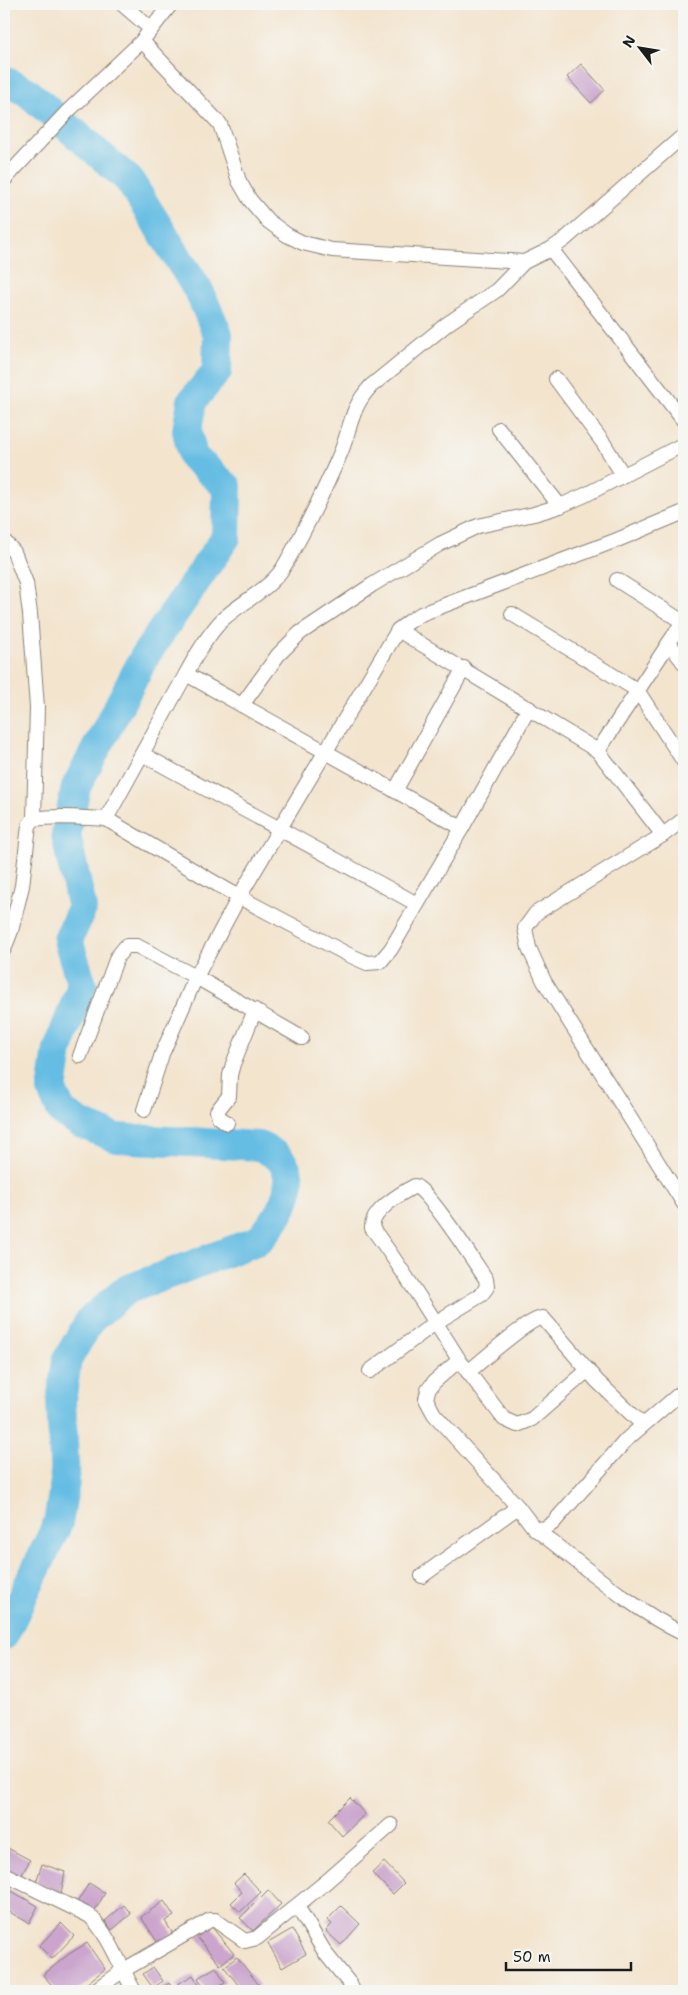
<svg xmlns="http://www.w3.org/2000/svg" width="688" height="1995" viewBox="0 0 688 1995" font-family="'Shantell Sans',sans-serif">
<rect width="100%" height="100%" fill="#f6f6f2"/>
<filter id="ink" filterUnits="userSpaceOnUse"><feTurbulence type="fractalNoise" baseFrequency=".02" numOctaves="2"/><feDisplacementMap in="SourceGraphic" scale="10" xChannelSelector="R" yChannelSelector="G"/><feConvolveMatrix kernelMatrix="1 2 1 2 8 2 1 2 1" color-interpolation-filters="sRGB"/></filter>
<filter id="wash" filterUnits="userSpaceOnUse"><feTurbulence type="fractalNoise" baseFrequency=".0096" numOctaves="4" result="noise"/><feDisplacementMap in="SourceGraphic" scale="20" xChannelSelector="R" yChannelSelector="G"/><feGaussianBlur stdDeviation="1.12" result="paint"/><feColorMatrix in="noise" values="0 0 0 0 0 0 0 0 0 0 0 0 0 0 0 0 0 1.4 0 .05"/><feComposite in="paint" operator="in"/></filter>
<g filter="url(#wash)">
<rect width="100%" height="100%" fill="#f3e4ce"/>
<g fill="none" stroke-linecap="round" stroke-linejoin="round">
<!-- river -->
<path stroke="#66bde3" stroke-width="30" d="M4 81 26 91 129 180 200 293 218 335 217 371 192 401 187 431 193 457 227 487 226 537 146 654 76 787 66 835 82 908 68 940 82 985 58 1049 52 1091 62 1112 82 1124 116 1138 259 1146C265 1149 274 1153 279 1158 303 1183 277 1220 259 1240L126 1290 90 1320 67 1360 61 1402 65 1481 58 1523 4 1635"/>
</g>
<g id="blocks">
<!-- building -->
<g fill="#cba5cd">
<polygon points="581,64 605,90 591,103 567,77"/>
<polygon points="350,1798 365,1814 342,1836 328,1820"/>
<polygon points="4,1846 30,1860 21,1876 4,1867"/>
<polygon points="384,1862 404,1883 393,1894 372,1873"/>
<polygon points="42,1864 65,1872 61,1894 36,1882"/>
<polygon points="244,1874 261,1892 240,1912 231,1903 242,1892 234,1883"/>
<polygon points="89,1883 105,1893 93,1914 76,1904"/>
<polygon points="6,1888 38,1906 29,1923 4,1909 4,1893"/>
<polygon points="268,1890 281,1904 253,1931 240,1918"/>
<polygon points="164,1901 174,1916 165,1921 173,1934 158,1943 141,1917"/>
<polygon points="124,1905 131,1914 112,1930 105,1921"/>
<polygon points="341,1906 360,1924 341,1945 326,1931 332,1924 327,1920"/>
<polygon points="61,1923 74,1936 52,1959 39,1946"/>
<polygon points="211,1926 234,1954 220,1965 197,1937"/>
<polygon points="292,1929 306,1954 282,1968 268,1943"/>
<polygon points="87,1943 105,1969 77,1991 57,1991 43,1975 69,1954"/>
<polygon points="237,1957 259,1985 252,1991 243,1991 224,1967"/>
<polygon points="153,1967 163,1981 153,1988 143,1974"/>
<polygon points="216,1967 225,1982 211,1991 207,1991 198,1978"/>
<polygon points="193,1975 203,1991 180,1991 176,1985"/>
<polygon points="169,1983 174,1991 157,1991"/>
</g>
</g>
</g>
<g filter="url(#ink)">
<use href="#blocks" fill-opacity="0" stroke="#888075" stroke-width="1"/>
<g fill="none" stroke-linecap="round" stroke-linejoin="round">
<!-- minor casing -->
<g stroke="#888075" stroke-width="16">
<g id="minor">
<polyline points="122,4 151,29"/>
<polyline points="142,41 220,124 239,181 250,200 268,221 287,235 303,243 332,250 524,262"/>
<polyline points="4,180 67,112 142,41 171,4"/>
<polyline points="551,249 684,421"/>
<polyline points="556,379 604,444 623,475"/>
<polyline points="499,429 560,506"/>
<polyline points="4,541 14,552 26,583 30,614 37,707 34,819"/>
<polyline points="617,580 683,622"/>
<polyline points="512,614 637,690 684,762"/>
<polyline points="398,630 410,621 421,614 617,540 684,512"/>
<polyline points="669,643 684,663"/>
<path d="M186 674C196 655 207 636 222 620 241 602 268 591 283 568 305 531 324 491 341 452 351 427 351 407 371 386L447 324 497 290 524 262 551 249 564 240 684 135"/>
<polyline points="242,705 278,655 300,633 372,585 440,544 478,526 534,514 560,506 585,495 684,444"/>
<polyline points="598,751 663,835"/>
<polyline points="142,754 417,904"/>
<polyline points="395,791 464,668"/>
<polyline points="106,819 186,674 462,828"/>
<polyline points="684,819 663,835 536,913 525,928 529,948 544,981 684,1204"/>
<path d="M4 949 11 931 22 886 29 825 34 819C58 815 82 818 106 819L239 897 347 954 367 963 380 962 391 949 462 828 529 708"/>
<polyline points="80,1056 113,968 117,957 126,946 137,946 196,977 239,897 398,630 598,751 684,620"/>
<polyline points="144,1110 162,1054 196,977 302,1038"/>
<polyline points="227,1123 219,1117 217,1111 229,1096 230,1075 233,1064 255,1010"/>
<polyline points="463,1365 504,1419 517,1425 532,1419 588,1370"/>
<path d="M370 1371 435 1323 481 1295 487 1287 486 1279C474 1262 430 1192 415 1186 401 1193 371 1211 372 1228 403 1269 430 1314 458 1358L457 1362 434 1382 428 1390 426 1399 434 1414 518 1507 534 1528 544 1529 553 1523 626 1440 684 1390"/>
<path d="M468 1372C481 1362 530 1317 543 1318L597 1381 643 1425"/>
<path d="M534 1528C580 1563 633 1610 684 1634"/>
<polyline points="422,1576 518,1507"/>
<path d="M4 1874 90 1916C110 1936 120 1966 134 1991"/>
<polyline points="297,1906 326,1954 350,1984 353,1991"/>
<polyline points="94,1991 122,1971 210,1920 215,1920 245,1941 257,1938 327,1881 391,1825"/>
</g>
</g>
<!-- minor -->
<use href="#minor" stroke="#fff" stroke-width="14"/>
</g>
</g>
<!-- margin -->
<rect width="688" height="1995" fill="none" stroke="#f6f6f2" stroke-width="20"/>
<!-- north arrow -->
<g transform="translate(640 48) rotate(301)" stroke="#f6f6f2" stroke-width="4" paint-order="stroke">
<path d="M0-4L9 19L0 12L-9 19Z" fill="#1c1c1c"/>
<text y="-8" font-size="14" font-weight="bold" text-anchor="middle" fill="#1c1c1c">N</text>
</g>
<!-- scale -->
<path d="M506 1962v8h125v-8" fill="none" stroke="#1c1c1c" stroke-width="2.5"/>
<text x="513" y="1962" font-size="15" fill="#1c1c1c" stroke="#f6f6f2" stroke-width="4" paint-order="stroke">50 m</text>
</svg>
